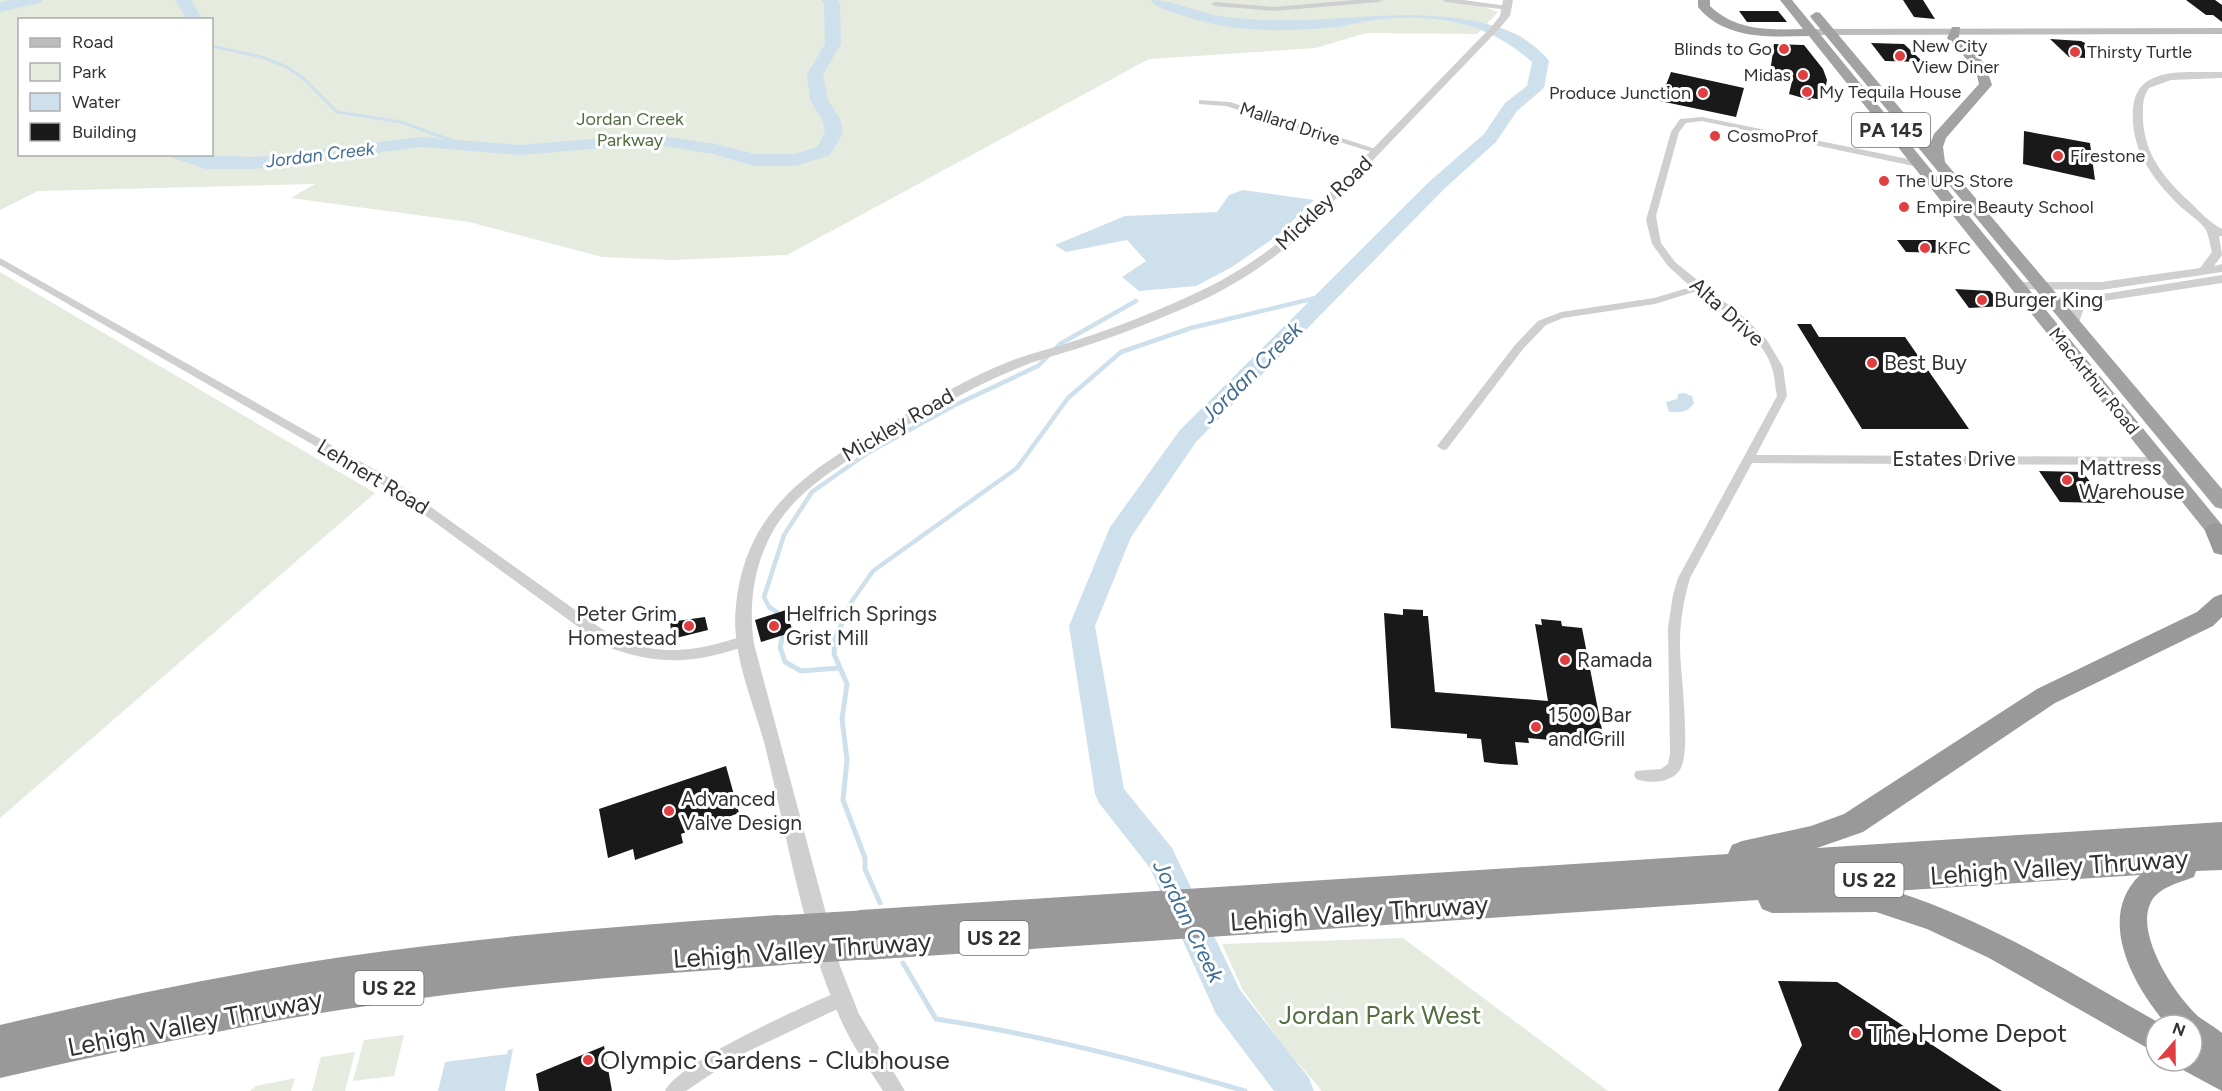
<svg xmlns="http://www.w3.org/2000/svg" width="2222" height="1091" viewBox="0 0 2222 1091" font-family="Figtree,sans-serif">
<rect width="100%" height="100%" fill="#fff"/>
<!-- green -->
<g fill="#e5ebdf" fill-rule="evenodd">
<path d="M0 0H1463L1486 4 1487 8 1498 12 1477 34 1366 33 1316 48 1149 59 787 255 673 260 602 257 469 222 291 198 315 184 38 191 0 210ZM20 20H212V154H20Z"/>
<polygon points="0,272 375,493 0,818"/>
<polygon points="1403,938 1608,1091 1322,1091 1285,1048 1243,990 1222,944"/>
<polygon points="404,1035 394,1076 353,1081 364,1040"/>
<polygon points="355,1052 345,1091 312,1091 321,1057"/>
<polygon points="295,1078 291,1091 250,1091 256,1086"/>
</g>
<!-- water -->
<g fill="#cfe0ed">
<polygon points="1243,190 1314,200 1278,235 1232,267 1196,286 1139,291 1122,277 1146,261 1127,240 1066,252 1055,245 1125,216 1217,212 1229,195"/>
<path d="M1684 393 1692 396 1694 403C1687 414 1678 412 1669 412L1666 402 1677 399 1678 394Z"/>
<polygon points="513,1049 505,1091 438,1091 445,1062 507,1054 508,1050"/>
</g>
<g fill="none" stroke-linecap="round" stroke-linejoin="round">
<!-- stream-far2 -->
<polyline stroke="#cfe0ed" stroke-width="3" points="212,46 262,57 287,67 304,79 337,112 401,122 462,144"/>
<!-- stream-far1 -->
<g stroke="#cfe0ed" stroke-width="4.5">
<polyline points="777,612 769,607 764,597 784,535 812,492 869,452 955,405 1038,366 1060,344 1136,301"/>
<polyline points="842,623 852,601 873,571 1017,468 1068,398 1121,352 1191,328 1328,295"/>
</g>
<!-- stream -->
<g stroke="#cfe0ed" stroke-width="5">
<polyline points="843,621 835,638 834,654 847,684 842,719 847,760 843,800 865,858 865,869 880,903"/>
<polyline points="783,636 780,647 785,662 801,671 839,668"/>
<path d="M903 963 936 1019C1041 1035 1143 1061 1245 1091"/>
</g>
<!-- river -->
<g fill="#cfe0ed" fill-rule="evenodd">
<polygon points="12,0 43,0 40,3 0,12 0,2"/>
<polygon points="175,0 191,0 203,20 187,20"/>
<polygon points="821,0 837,0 840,4 841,44 823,74 828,100 840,119 843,133 830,155 796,166 754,166 713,154 651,144 520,155 421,147 255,169 206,169 173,158 170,154 255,157 421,137 520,145 651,134 715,144 755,154 795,154 817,147 825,133 822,119 810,100 807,74 825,44 824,4"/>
<path d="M1150 0C1170 0 1184 7 1203 12 1224 18 1245 19 1267 20 1350 23 1441 0 1518 35 1529 42 1541 50 1549 61L1544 88 1517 111 1496 142 1444 189 1196 442 1131 537 1095 626 1124 789 1172 848 1240 990 1309 1078 1314 1091H1274L1216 1014 1150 868 1099 803 1095 794 1069 626 1110 527 1180 430 1430 181 1484 134 1505 103 1527 86 1532 62C1487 21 1433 13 1374 20 1362 21 1350 25 1338 27 1288 32 1235 33 1187 17 1176 13 1158 10 1150 0Z"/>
</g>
</g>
<!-- building -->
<g fill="#191919">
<polygon points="1903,0 1923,0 1935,19 1914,17"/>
<polygon points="2186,0 2215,0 2222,5 2222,22 2213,15 2206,15"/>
<polygon points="1739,11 1778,11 1787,22 1747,22"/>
<polygon points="2050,39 2081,41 2085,43 2085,58 2069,57"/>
<polygon points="1871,43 1904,44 1923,62 1885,61"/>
<polygon points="1774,44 1804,45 1823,69 1827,80 1823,100 1811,98 1810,100 1789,94 1793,77 1770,73"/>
<polygon points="1671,72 1744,88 1736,117 1660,101"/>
<polygon points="2024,131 2090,143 2095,180 2023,164"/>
<polygon points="1897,240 1942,240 1951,253 1906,252"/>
<polygon points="1955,289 1990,291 2003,306 1969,308"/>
<polygon points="1797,324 1811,324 1819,337 1905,337 1969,429 1862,429"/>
<polygon points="2039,471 2083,472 2105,503 2060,502"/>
<polygon points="1403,609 1423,610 1423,616 1428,616 1435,692 1548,701 1535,624 1542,625 1541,619 1561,621 1562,626 1582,628 1605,745 1528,738 1529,743 1515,742 1518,765 1500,764 1484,762 1481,739 1467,738 1467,734 1391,728 1384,613 1403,615"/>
<polygon points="786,610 793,632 761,642 755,620"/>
<polygon points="705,617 708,630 672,639 670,622"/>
<polygon points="726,766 739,813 681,834 683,843 635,860 633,849 608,858 599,809"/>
<polygon points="1778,981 1837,982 2002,1091 1778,1091 1802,1045"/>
<polygon points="604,1046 612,1091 539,1091 536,1074"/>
</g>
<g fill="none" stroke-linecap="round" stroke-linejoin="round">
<!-- minor -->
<g fill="#cfcfcf" fill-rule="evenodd">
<polygon points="1354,0 1383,0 1379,2 1274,11 1215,6 1211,4 1215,2 1274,7"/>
<polygon points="1442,0 1463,0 1508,6 1512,8 1508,10 1446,2"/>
<polygon points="1199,100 1230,102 1382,151 1375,153 1226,106 1199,104"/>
<path d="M1702 117 1918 161 1922 164 1918 167 1702 121 1686 123 1679 132 1656 216 1661 243 1675 262 1746 319 1767 340 1783 367 1787 396 1756 455 2159 457 2165 461 2159 465 1752 463 1690 578C1684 599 1680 620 1680 642 1679 667 1693 754 1679 771 1670 783 1649 784 1636 779L1634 775 1636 771 1661 769 1668 764 1670 753 1668 628 1673 595 1678 578 1777 396C1775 387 1775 377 1772 368 1763 336 1722 310 1697 291L1655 304 1563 318 1546 325 1523 349 1447 449 1443 450 1437 446 1515 345 1538 321 1561 312 1654 298 1691 287 1668 266 1652 244 1646 220 1671 132 1680 119Z"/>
<path d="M0 258 393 480 613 637C662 658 697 651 746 635L751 636 752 640 751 644C696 664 658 667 603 645L385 486 0 265Z"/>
<path d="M842 990 848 992 850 998 848 1004 738 1056 686 1091H665C677 1062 809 1004 842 990Z"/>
</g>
<!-- tertiary -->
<g fill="#cfcfcf" fill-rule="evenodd">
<path d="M1503 0H1513L1510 16 1498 30 1301 235C1271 261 1239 283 1203 300 1165 317 1125 333 1085 346 1062 354 1038 359 1016 369 969 388 925 415 880 441 843 463 800 488 776 526 754 562 748 603 754 644L840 966 859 1014 905 1091H883C868 1067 851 1044 840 1018 803 935 788 841 767 754 756 706 730 656 736 605 746 506 815 466 894 421 931 400 968 378 1008 362 1030 353 1054 348 1077 340 1117 327 1158 311 1196 293 1231 277 1263 256 1293 231L1492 26 1500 16Z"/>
<path d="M2222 72V78L2171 80 2149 88C2144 95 2143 102 2143 110 2141 150 2162 177 2190 202 2200 212 2209 222 2222 229V236H2219L2222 255 2214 266 2222 264V272L2101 290 2014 289V283L2018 282H2101L2200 268 2212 252C2210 245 2209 236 2206 230 2201 222 2189 214 2182 208 2154 181 2130 151 2133 109 2136 64 2188 73 2222 72Z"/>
<polygon points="2222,275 2222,283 2091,303 2084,308 2077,328 2073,329 2067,325 2072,306 2084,297"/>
</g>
<!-- secondary -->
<polygon fill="#bcbcbc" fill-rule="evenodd" points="2222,28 2222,34 1813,35 1808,32 1813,29"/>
<!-- trunk -->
<g fill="#a2a2a2" fill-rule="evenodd">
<path d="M1698 0H1710V6C1736 31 1769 30 1803 29L1780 0H1792L2222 525V545L2215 543 1809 36C1770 37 1725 40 1698 7Z"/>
<polygon points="1816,12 1820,13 1930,144 1934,134 1979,84 1975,68 1947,38 1952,27 1960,27 1959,37 1985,64 1992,85 1946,138 1943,147 1945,162 2222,489 2222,509 2215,507 1812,19 1810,16"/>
</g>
<!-- motorway -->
<g fill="#999" fill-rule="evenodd">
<polygon points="2216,523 2222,525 2222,555 2214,553 2205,531 2208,525"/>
<path d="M2222 594V617L2213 626 2055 703 1863 832 1817 848 2222 822V870L2196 871 2194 877C2179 883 2159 887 2151 902 2134 934 2176 997 2199 1017 2206 1022 2215 1027 2222 1033V1091L2181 1069 2178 1061H2192V1025H2167C2134 987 2095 918 2140 875L1894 891C1990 921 2076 976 2163 1025H2156V1053L1989 958 1927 929 1876 912 1772 913 1762 909 1758 900 866 960 856 956 851 946 856 936 850 934 846 924 850 914 860 910 1728 854 1732 845 1742 841 1811 826 1844 814 2037 689 2197 612 2214 597Z"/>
<path d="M779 915 789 919 793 929 789 939 794 941 799 951 794 961 784 965C671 973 558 980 445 995 295 1014 147 1044 0 1078V1025C113 998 227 974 342 957 487 936 633 925 779 915Z"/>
</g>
<!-- motorway-bridge -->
<g stroke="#999" stroke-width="27">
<polyline points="779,929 860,924"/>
<polyline points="784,951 866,946"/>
</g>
</g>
<!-- markers -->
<g fill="#e03e41" stroke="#fff" stroke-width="2">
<circle cx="1784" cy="49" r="6"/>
<circle cx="2075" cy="52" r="6"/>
<circle cx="1900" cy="56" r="6"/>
<circle cx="1803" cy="75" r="6"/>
<circle cx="1807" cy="92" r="6"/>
<circle cx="1703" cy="93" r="6"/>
<circle cx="1715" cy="136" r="6"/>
<circle cx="2058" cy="156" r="6"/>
<circle cx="1884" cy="181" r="6"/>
<circle cx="1904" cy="207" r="6"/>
<circle cx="1925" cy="248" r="6"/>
<circle cx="1982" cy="300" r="6"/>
<circle cx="1872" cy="363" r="6"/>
<circle cx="2067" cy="480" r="6"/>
<circle cx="689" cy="626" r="6"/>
<circle cx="774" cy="626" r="6"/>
<circle cx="1565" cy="660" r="6"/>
<circle cx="1536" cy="727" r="6"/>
<circle cx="669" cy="811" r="6"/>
<circle cx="1856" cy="1033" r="6"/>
<circle cx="588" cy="1060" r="6"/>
</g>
<g text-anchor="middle" stroke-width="6" stroke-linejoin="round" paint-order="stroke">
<!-- far-poi labels -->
<g font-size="18" fill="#323232" stroke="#fff" text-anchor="start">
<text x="1912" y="52">New City<tspan x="1912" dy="21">View Diner</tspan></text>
<text x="1772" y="55" text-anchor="end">Blinds to Go</text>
<text x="2087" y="58">Thirsty Turtle</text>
<text x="1791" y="81" text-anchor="end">Midas</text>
<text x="1819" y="98">My Tequila House</text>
<text x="1691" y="99" text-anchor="end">Produce Junction</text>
<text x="1727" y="142">CosmoProf</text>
<text x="2070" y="162">Firestone</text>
<text x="1896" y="187">The UPS Store</text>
<text x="1916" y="213">Empire Beauty School</text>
<text x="1937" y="254">KFC</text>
</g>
<!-- far-park labels -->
<g font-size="18" fill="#536e40" stroke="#fff">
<text x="630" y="125">Jordan Creek<tspan x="630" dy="21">Parkway</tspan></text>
</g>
<!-- far-street labels -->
<g font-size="18" fill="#323232" stroke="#fff">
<text transform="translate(1290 124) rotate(18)" y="6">Mallard Drive</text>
<text transform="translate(2094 381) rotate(51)" y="6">MacArthur Road</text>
</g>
<!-- far-water labels -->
<g font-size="18" font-style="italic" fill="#426f93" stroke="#fff">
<text transform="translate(320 155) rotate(-7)" y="6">Jordan Creek</text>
</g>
<!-- shield labels -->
<g fill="#fff" stroke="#707070" stroke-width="1.5">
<rect x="1852" y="113" width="78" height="34" rx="4.5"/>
<rect x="1834.5" y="863" width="69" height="34" rx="4.5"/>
<rect x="959.5" y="921" width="69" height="34" rx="4.5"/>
<rect x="354.5" y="971" width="69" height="34" rx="4.5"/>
</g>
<g font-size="20" font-weight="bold" fill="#323232">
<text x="1891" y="137">PA 145</text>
<text x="1869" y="887">US 22</text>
<text x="994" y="945">US 22</text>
<text x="389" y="995">US 22</text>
</g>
<!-- street labels -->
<g font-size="21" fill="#323232" stroke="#fff">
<text transform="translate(1324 203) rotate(-44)" y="7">Mickley Road</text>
<text transform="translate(1727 312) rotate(42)" y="7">Alta Drive</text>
<text transform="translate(898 425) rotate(-30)" y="7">Mickley Road</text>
<text x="1954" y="466">Estates Drive</text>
<text transform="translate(373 477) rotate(31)" y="7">Lehnert Road</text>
</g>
<!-- poi labels -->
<g font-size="21" fill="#323232" stroke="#fff" text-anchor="start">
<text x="1994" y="307">Burger King</text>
<text x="1884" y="370">Best Buy</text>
<text x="2079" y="475">Mattress<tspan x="2079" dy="24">Warehouse</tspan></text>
<text x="677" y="621" text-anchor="end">Peter Grim<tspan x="677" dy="24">Homestead</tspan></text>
<text x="786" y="621">Helfrich Springs<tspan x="786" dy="24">Grist Mill</tspan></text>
<text x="1577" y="667">Ramada</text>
<text x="1548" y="722">1500 Bar<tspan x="1548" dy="24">and Grill</tspan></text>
<text x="681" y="806">Advanced<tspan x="681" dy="24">Valve Design</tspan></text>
</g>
<!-- water labels -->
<g font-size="22" font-style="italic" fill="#426f93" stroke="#fff">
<text transform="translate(1251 372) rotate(-45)" y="8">Jordan Creek</text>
<text transform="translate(1189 921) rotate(64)" y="8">Jordan Creek</text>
</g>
<!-- near-street labels -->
<g font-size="26" fill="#323232" stroke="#fff">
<text transform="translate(2059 867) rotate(-4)" y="9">Lehigh Valley Thruway</text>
<text transform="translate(1359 913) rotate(-4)" y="9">Lehigh Valley Thruway</text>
<text transform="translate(802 950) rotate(-4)" y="9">Lehigh Valley Thruway</text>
<text transform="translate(195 1023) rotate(-11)" y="9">Lehigh Valley Thruway</text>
</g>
<!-- near-park labels -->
<g font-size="26" fill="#536e40" stroke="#fff">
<text x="1380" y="1024">Jordan Park West</text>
</g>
<!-- near-poi labels -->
<g font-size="26" fill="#323232" stroke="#fff" text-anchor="start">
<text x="1868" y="1042">The Home Depot</text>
<text x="600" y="1069">Olympic Gardens - Clubhouse</text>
</g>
</g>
<!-- legend -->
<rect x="18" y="18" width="195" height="138" fill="#ffffff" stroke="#adadad" stroke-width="1.5"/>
<rect x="30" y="38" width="30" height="9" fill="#bcbcbc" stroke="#adadad" stroke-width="1.5"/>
<text x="72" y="48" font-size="18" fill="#323232">Road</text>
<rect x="30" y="63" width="30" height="18" fill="#e5ebdf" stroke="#adadad" stroke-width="1.5"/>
<text x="72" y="78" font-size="18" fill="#323232">Park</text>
<rect x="30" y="93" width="30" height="18" fill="#cfe0ed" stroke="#adadad" stroke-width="1.5"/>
<text x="72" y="108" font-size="18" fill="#323232">Water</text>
<rect x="30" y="123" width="30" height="18" fill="#191919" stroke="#adadad" stroke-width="1.5"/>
<text x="72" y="138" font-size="18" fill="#323232">Building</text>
<!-- north arrow -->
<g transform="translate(2174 1043) rotate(20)"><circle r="28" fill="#ffffff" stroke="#adadad" stroke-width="1.5"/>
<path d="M0-4.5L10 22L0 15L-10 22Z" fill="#e03e41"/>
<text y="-9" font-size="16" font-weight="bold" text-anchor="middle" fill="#323232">N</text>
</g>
</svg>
